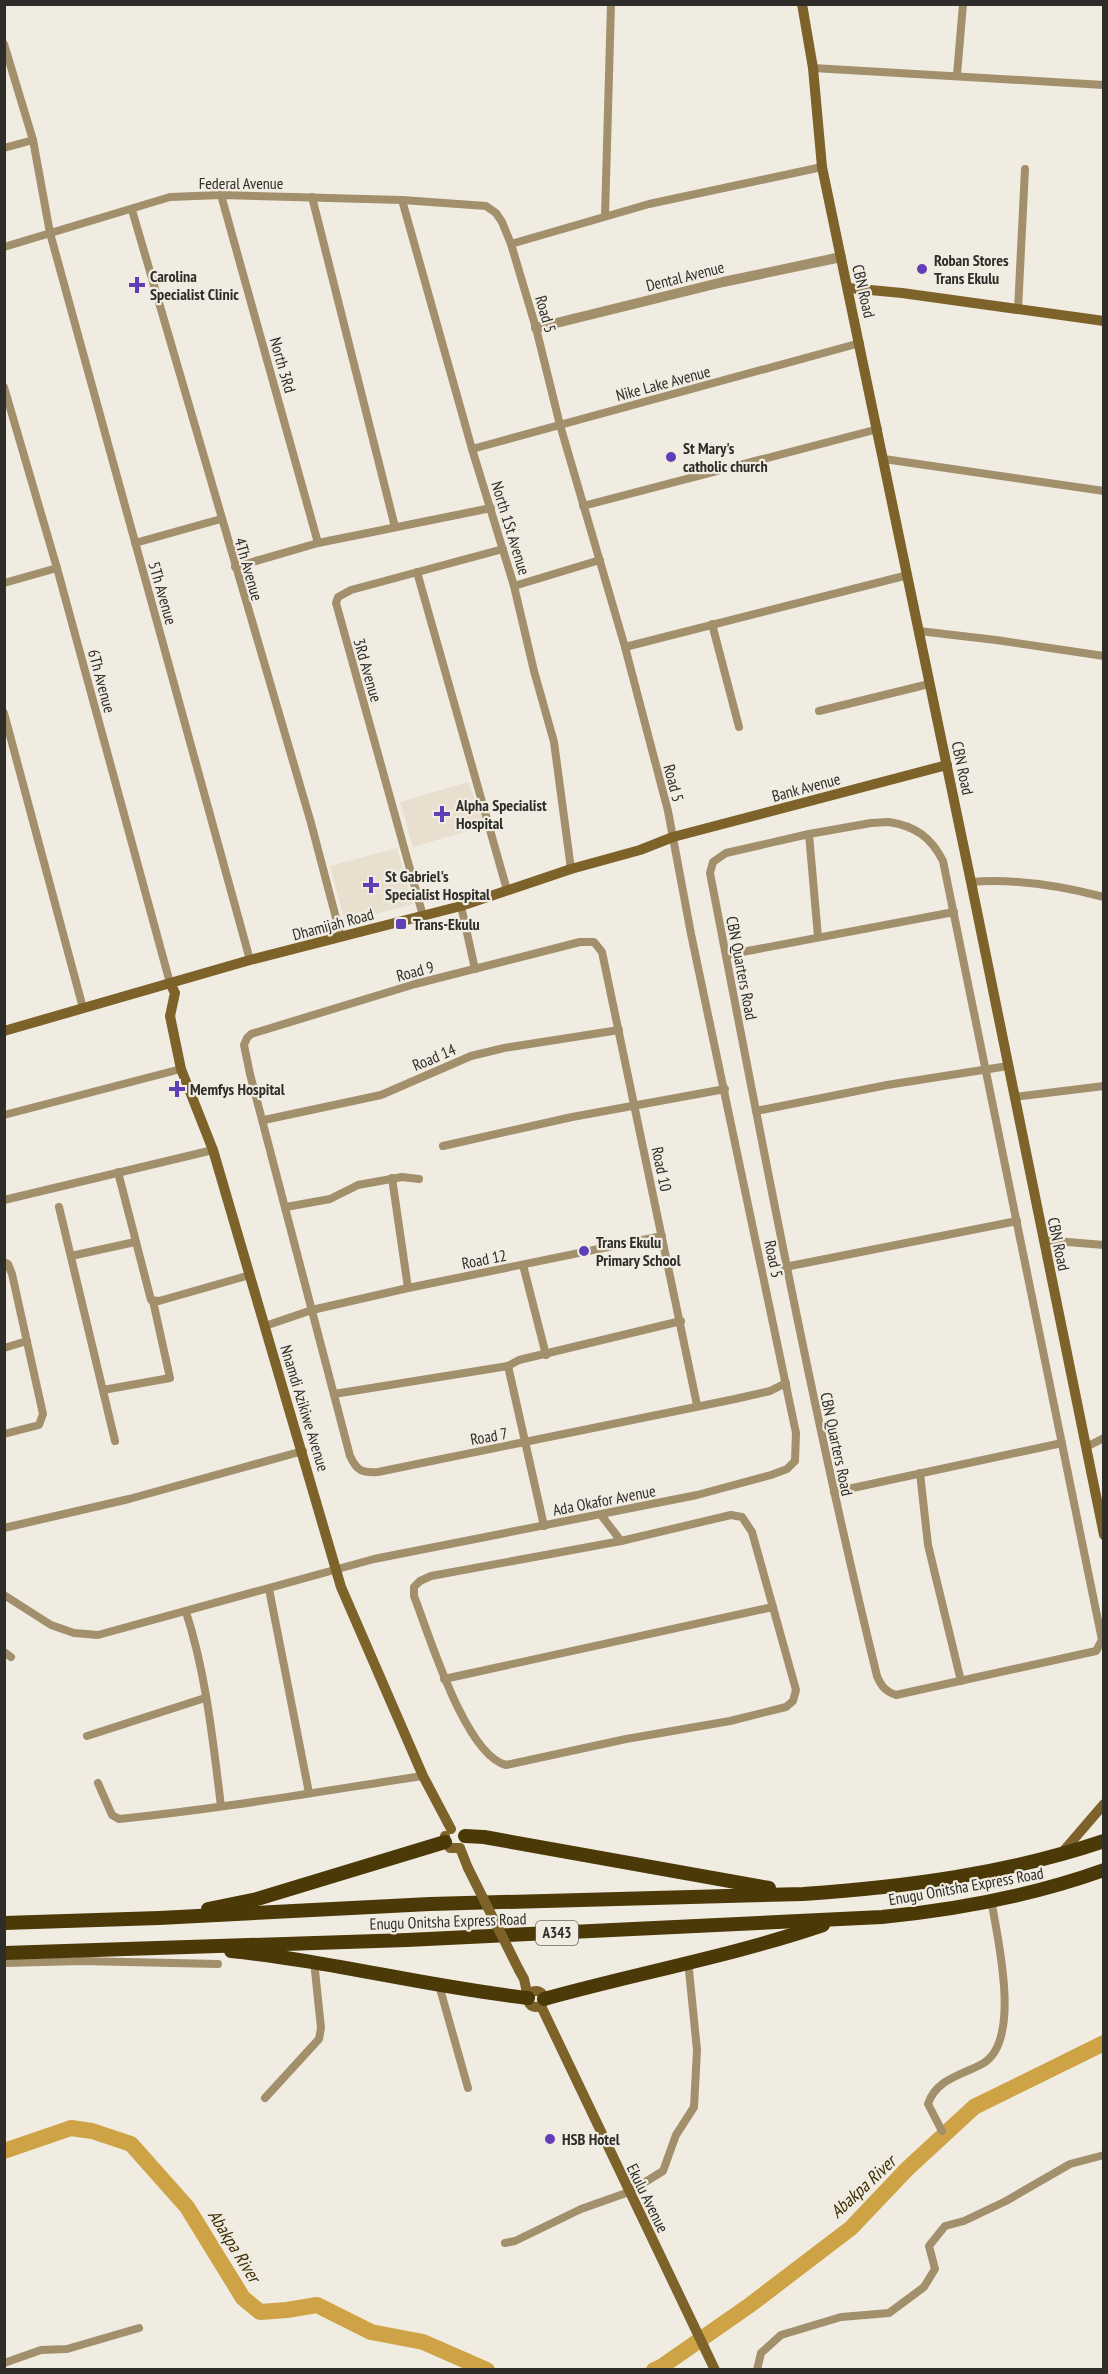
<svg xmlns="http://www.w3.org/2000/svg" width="1108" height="2374" viewBox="0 0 1108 2374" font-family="'PT Sans Narrow',sans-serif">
<rect width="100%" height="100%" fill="#f1ece2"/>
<!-- built -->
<g fill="#e8dfcf">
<polygon points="468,782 485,826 413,847 400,802"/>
<polygon points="397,848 413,904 345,922 330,866"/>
</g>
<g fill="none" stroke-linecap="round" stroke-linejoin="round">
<!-- river -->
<g stroke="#cea346" stroke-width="16">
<polyline points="4,2151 71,2128 92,2131 131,2144 187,2207 243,2298 260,2312 287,2310 317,2305 371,2332 423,2342 487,2370"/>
<polyline points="654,2370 661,2367 750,2305 851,2228 908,2168 974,2107 1104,2043"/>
</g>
<!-- minor -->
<g stroke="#a28f6b" stroke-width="8">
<polyline points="4,44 33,140 50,233 250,960"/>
<polyline points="813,68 1104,85"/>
<polyline points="957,75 963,4"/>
<polyline points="4,148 33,140"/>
<polyline points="221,195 318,543"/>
<polyline points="312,197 395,527"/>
<polyline points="402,200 472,449 514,586 534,671 554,742 571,869"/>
<polyline points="132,210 311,823 341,937"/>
<polyline points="605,216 611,4"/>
<polyline points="511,244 649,204 822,167"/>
<polyline points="4,247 170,197 221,195 292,197 402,200 486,206 496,213 502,222 511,244 536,328 560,425 625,647 668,811 691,934 796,1433 795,1461 787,1469 771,1475 697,1495 374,1559 98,1635 74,1633 51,1625 4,1595"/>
<polyline points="1018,310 1025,169"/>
<polyline points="4,387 57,568 170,983"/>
<polyline points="472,449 860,343"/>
<polyline points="884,459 1104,491"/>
<polyline points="583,506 878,429"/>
<polyline points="135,543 221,519"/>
<polyline points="235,567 318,543 491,508"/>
<polyline points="417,572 507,890"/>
<polyline points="4,583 57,568"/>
<polyline points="514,586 600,560"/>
<polyline points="712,624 739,727"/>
<polyline points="919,631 996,640 1104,656"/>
<polyline points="625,647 908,575"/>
<polyline points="819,711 929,684"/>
<polyline points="4,713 83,1008"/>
<path d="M889 822C915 826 931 837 943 861L1102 1640 1096 1651 896 1695C885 1691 881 1686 877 1676 812 1410 762 1142 710 873L713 862 726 853 809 834 871 823Z"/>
<polyline points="809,834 818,937"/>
<path d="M971 882C1016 878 1061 886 1104 897"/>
<polyline points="461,906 475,969"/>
<polyline points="423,916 336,603 338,597 351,590 503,549"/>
<polyline points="726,955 954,912"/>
<polyline points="1014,1097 1104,1086"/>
<polyline points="756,1111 887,1085 1008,1066"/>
<polyline points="4,1115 181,1069"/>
<polyline points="264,1120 381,1095 471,1056 504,1048 619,1030"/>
<polyline points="443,1146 572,1117 725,1089"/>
<polyline points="118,1172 151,1300 159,1301 250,1275"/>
<polyline points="392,1178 408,1288"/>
<polyline points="4,1200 213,1150"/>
<polyline points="59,1207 115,1441"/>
<polyline points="286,1207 330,1199 358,1185 402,1177 419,1179"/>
<polyline points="1043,1240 1104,1245"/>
<polyline points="71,1256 135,1242"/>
<polyline points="4,1262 8,1264 12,1274 43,1414 39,1425 4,1434"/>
<polyline points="523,1265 546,1355"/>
<polyline points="785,1267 1017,1221"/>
<polyline points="265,1326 312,1310 408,1288 662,1236"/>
<polyline points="4,1348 27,1341"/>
<polyline points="508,1366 544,1526"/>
<polyline points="103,1390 170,1378 153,1301"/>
<polyline points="334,1394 508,1366 519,1360 681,1321"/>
<path d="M697 1405 602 952 594 942H580L415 984 251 1034 247 1038 244 1045 250 1074 350 1456C357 1471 362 1473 378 1472L735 1399 770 1391 786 1383"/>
<polyline points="1086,1447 1104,1438"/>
<polyline points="920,1473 928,1545 961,1681"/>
<polyline points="834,1492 1062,1443"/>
<polyline points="601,1515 621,1541"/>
<path d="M731 1515 742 1517 752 1532 796 1690 793 1701 786 1707 730 1721 626 1739 506 1765C465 1755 429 1634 414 1596V1587L420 1581 431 1576 621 1541Z"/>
<polyline points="4,1528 129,1499 303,1451"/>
<polyline points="269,1589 309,1793"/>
<path d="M186 1612C206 1673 213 1742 221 1806"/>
<polyline points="4,1652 11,1657"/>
<polyline points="444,1679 773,1607"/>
<polyline points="87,1736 205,1698"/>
<path d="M98 1783 112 1815 119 1819C220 1809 322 1791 423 1776"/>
<polyline points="4,1963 81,1961 218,1964"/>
<polyline points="439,1985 468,2088"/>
<polyline points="265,2098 319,2039 321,2028 314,1961"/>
<path d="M942 2131 928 2104C936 2079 962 2075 982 2064 1023 2042 997 1936 991 1899"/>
<polyline points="505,2243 515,2241 581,2209 629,2192 663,2171 676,2135 694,2107 697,2050 689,1970"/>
<polyline points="4,2363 41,2350 67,2349 139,2328"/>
<polyline points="757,2370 761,2353 781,2335 841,2317 889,2313 924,2287 935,2269 929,2246 945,2226 964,2221 1006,2201 1070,2164 1104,2155"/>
</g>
<!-- tertiary -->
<polyline stroke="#a28f6b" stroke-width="10" points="536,328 723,282 841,257"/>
<!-- secondary -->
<g stroke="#7d6229" stroke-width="10">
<polyline points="802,4 813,68 822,167 971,882 1104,1535"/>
<polyline points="849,288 902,293 1104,321"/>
<polyline points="170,983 175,993 170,1016 181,1069 213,1150 341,1587 423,1776 451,1829"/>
<polyline points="4,1031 250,960 461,906 571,869 640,850 673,837 947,765"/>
<polyline points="445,1836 445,1842 450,1848 460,1848"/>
<polyline points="460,1848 468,1868"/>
<polyline points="1061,1854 1104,1804"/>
<polyline points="519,1970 524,1979 528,1997"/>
<circle cx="536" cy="1999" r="8"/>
<polyline points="541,2006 715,2370"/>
</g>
<!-- trunk -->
<g stroke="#4c3908" stroke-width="14">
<polyline points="465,1836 484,1837 769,1888"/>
<polyline points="208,1909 257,1899 445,1842"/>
<path d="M4 1923 159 1918 430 1904 803 1894C905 1887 1006 1874 1104 1841"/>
<path d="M231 1951C331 1961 428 1987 528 1998"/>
<path d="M4 1953 407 1940 882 1917C955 1910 1034 1895 1104 1870"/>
<path d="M544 1999C637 1973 732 1956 823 1925"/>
</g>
<!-- secondary-bridge -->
<polyline stroke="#7d6229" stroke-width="10" points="468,1868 519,1970"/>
</g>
<!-- markers -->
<g fill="#613db6" stroke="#f1ece2" stroke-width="2">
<circle cx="922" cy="269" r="6"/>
<path d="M134 276h6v6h6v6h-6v6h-6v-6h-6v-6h6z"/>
<circle cx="671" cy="457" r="6"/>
<path d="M439 805h6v6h6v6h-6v6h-6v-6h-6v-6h6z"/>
<path d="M368 876h6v6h6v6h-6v6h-6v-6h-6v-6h6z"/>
<rect x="395" y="918" width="12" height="12" rx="3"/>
<path d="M174 1080h6v6h6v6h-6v6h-6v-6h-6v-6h6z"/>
<circle cx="584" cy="1251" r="6"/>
<circle cx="550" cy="2139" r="6"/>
</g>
<g text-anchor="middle" stroke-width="4.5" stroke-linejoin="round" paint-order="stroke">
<!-- shield labels -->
<rect fill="#f1ece2" stroke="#696660" stroke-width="1.5" x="536" y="1921" width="42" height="24" rx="4.5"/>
<g font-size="15" font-weight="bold" fill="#2f2d29">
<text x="557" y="1938">A343</text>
</g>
<!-- street labels -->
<g font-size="16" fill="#2f2d29" stroke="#f1ece2">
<text x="241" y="189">Federal Avenue</text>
<text transform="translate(685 276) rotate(-14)" y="6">Dental Avenue</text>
<text transform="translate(864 291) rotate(77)" y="6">CBN Road</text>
<text transform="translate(546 314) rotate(74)" y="6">Road 5</text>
<text transform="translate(283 365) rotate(74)" y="6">North 3Rd</text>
<text transform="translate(663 383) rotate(-15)" y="6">Nike Lake Avenue</text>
<text transform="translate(511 528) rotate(73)" y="6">North 1St Avenue</text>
<text transform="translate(249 569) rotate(74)" y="6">4Th Avenue</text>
<text transform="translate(163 593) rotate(74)" y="6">5Th Avenue</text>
<text transform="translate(368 670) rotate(74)" y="6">3Rd Avenue</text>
<text transform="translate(102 681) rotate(75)" y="6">6Th Avenue</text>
<text transform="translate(963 768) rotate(78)" y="6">CBN Road</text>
<text transform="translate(674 783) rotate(75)" y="6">Road 5</text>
<text transform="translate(806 787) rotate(-15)" y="6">Bank Avenue</text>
<text transform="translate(333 924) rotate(-15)" y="6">Dhamijah Road</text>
<text transform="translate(742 968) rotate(79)" y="6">CBN Quarters Road</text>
<text transform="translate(415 971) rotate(-15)" y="6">Road 9</text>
<text transform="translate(434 1057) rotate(-23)" y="6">Road 14</text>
<text transform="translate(662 1169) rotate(78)" y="6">Road 10</text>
<text transform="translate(1059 1244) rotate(78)" y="6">CBN Road</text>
<text transform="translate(484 1259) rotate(-11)" y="6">Road 12</text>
<text transform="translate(774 1259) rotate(78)" y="6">Road 5</text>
<text transform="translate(305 1408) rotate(73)" y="6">Nnamdi Azikiwe Avenue</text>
<text transform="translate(489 1436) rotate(-10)" y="6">Road 7</text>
<text transform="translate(837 1444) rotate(78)" y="6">CBN Quarters Road</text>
<text transform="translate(604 1500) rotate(-11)" y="6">Ada Okafor Avenue</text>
<text transform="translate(966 1886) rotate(-10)" y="6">Enugu Onitsha Express Road</text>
<text transform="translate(448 1921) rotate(-2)" y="6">Enugu Onitsha Express Road</text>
<text transform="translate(648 2198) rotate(64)" y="6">Ekulu Avenue</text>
</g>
<!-- poi labels -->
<g font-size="16" font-weight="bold" fill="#2f2d29" stroke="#f1ece2" text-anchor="start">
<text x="934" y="266">Roban Stores<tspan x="934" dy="18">Trans Ekulu</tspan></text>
<text x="150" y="282">Carolina<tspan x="150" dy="18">Specialist Clinic</tspan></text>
<text x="683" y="454">St Mary's<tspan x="683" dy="18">catholic church</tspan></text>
<text x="456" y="811">Alpha Specialist<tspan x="456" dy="18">Hospital</tspan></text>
<text x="385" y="882">St Gabriel's<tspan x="385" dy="18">Specialist Hospital</tspan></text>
<text x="413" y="930">Trans-Ekulu</text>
<text x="190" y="1095">Memfys Hospital</text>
<text x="596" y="1248">Trans Ekulu<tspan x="596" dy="18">Primary School</tspan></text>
<text x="562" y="2145">HSB Hotel</text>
</g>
<!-- water labels -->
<g font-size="18" font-style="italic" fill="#3e2c03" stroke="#f1ece2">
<text transform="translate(863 2187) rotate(-43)" y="6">Abakpa River</text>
<text transform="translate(234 2246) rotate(58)" y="6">Abakpa River</text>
</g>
</g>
<!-- border -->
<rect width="1108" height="2374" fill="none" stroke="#2f2d29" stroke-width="12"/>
</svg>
